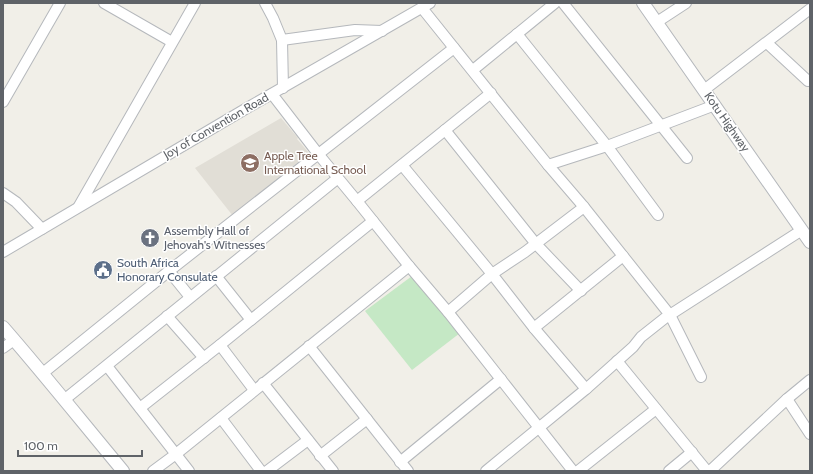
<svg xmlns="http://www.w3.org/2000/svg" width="813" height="474" viewBox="0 0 813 474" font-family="Cabin,sans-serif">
<rect width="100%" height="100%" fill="#f1efe8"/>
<!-- education -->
<polygon fill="#e1ded6" points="281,118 298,138 297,139 309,153 233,216 195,168"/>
<!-- grass -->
<polygon fill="#c5e8c5" points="412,276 460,333 412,370 365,311"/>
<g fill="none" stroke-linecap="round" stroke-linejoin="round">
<!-- minor casing -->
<g stroke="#b5b8bc" stroke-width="12">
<g id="minor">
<polyline points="104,3 172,42"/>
<polyline points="265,3 273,18 282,40 283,88"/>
<polyline points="563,3 687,158"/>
<polyline points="422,8 548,165 584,207 670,315 701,377"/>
<polyline points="657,22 686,3"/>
<polyline points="517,34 607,146 658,215"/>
<polyline points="282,40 355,30 382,31"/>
<polyline points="767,43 808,81"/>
<polyline points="473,70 555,3"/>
<polyline points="704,90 810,9"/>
<polyline points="272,94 319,155 357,201 409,266 448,312 573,471"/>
<polyline points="3,102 60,3"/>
<polyline points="445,130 536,244 581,291"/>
<polyline points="402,165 492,274 534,328 586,389"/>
<polyline points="548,165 607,146 715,105"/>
<polyline points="3,193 16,202 42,229"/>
<polyline points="357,201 491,93"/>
<polyline points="79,206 195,3"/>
<polyline points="3,252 247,108 430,3"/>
<polyline points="169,271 190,297"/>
<polyline points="216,276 251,320"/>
<polyline points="448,312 492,274 525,252 584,207"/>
<polyline points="167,316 204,358"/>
<polyline points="534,328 623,256"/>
<polyline points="220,345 254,390"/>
<polyline points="309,346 408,471"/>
<polyline points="3,348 14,340"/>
<polyline points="617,361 707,471"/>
<polyline points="107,366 189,471"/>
<polyline points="43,373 169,271 454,48"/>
<polyline points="263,383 333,471"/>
<polyline points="787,399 810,434"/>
<polyline points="64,400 338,178"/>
<polyline points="140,408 220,345 373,221"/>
<polyline points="221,418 261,471"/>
<polyline points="320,456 367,419"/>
<polyline points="400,462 501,379"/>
<polyline points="153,471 176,454 409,266"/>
<polyline points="267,471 308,440"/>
<polyline points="486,471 586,389 633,347 641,337 665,318 802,230"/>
<polyline points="578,471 656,409"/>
<polyline points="669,471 692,452"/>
<polyline points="710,471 787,399 810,380"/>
</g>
</g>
<!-- tertiary casing -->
<g stroke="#b5b8bc" stroke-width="14">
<g id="tertiary">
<polyline points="643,3 810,242"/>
<path d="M3 327C44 374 83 423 123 471"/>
</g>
</g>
<!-- minor -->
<use href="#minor" stroke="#fff" stroke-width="10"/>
<!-- tertiary -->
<use href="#tertiary" stroke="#fff" stroke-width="12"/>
</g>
<!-- icons -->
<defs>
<g id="school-disc" transform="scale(1)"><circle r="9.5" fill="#8d6e63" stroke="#fff"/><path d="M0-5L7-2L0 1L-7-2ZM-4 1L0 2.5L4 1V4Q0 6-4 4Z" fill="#fff"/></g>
<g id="church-disc" transform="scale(1)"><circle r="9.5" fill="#6b7280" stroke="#fff"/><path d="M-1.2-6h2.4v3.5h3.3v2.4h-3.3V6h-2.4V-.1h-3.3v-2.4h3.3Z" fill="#fff"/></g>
<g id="civic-disc" transform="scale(1)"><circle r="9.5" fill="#5c6f8a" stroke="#fff"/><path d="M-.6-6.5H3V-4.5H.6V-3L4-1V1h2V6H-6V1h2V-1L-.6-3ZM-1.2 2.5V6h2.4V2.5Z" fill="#fff"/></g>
</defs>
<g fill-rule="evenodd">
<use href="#school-disc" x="250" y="163"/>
<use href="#church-disc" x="150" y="238"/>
<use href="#civic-disc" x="103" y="270"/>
</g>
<g text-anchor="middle" stroke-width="3" stroke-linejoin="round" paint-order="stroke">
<!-- street labels -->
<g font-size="12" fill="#5f6368" stroke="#fff">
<text transform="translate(727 122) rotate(55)" y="4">Kotu Highway</text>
<text transform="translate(216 126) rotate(-30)" y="4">Joy of Convention Road</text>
</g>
<!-- education labels -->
<g font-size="12" fill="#785e54" stroke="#fff" text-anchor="start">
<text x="264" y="160">Apple Tree<tspan x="264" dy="14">International School</tspan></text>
</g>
<!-- worship labels -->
<g font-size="12" fill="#5b616d" stroke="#fff" text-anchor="start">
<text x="164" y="235">Assembly Hall of<tspan x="164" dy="14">Jehovah's Witnesses</tspan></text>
</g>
<!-- service labels -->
<g font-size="12" fill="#4e5e75" stroke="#fff" text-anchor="start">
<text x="117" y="267">South Africa<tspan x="117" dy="14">Honorary Consulate</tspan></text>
</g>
</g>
<!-- border -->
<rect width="813" height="474" fill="none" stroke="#5f6368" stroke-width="8"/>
<!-- scale -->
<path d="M18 450v6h124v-6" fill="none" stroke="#5f6368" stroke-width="2"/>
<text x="24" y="450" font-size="12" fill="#5f6368" stroke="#ffffff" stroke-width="3" paint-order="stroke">100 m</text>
</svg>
